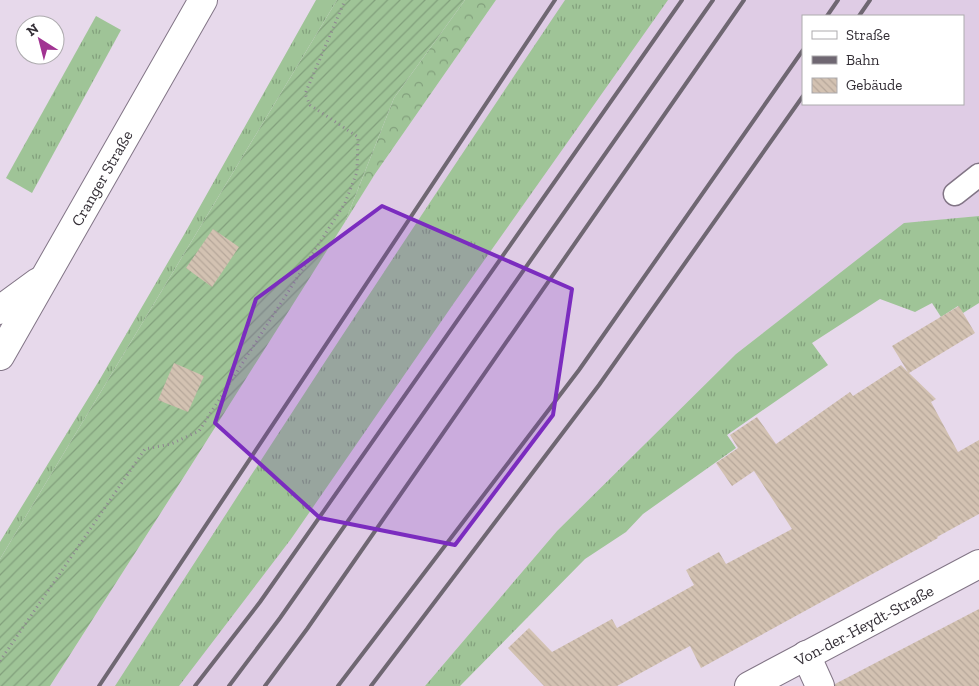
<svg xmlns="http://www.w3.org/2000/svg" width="979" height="686" viewBox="0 0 979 686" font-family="'Zilla Slab',serif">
<defs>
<pattern id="grass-tufts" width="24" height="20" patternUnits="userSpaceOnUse" patternTransform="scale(1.25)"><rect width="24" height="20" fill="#9fc497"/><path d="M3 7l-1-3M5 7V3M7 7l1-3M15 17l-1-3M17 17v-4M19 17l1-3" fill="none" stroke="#82a07c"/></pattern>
<pattern id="forest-crowns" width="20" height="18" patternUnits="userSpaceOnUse" patternTransform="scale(1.25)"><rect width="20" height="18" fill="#9fc497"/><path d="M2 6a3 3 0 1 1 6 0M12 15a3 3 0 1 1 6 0" fill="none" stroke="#82a07c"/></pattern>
<pattern id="garden-furrows" width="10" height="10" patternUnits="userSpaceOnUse" patternTransform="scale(1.25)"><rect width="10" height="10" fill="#9fc497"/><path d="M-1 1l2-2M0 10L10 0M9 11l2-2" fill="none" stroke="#82a07c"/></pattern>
<pattern id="building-back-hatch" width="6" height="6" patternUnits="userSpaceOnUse" patternTransform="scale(1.25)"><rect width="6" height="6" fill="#d3c2b2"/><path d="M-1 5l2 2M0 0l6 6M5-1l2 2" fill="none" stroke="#b6a79a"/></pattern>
</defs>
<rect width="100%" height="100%" fill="#e7d9eb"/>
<!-- built -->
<path fill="#dfcce5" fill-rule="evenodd" d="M496 0H979V216L904 224 736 354 557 531 425 686H50L185 475 375 174ZM803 16H963V104H803Z"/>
<!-- grass -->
<g fill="url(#grass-tufts)">
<polygon points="316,0 337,0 0,559 0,542 100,379 185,233"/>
<path d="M565 0H668L454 303 291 539 179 686H115C263 456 412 227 565 0Z"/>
<polygon points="96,16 121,30 32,193 6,178"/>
<polygon points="979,216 979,303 963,313 958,306 941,317 932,303 915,312 880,299 812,343 828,365 727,435 736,448 643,514 626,532 585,559 460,686 425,686 557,531 736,354 904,223"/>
</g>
<!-- forest -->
<polygon fill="url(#forest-crowns)" points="465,0 496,0 375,174 345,222 394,98"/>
<!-- garden -->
<polygon fill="url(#garden-furrows)" points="337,0 465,0 394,98 345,222 185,475 50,686 0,686 0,559"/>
<!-- building -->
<g fill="url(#building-back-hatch)">
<polygon points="213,229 239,247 212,287 186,268"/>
<polygon points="959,306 975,333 909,373 936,399 931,402 958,452 979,440 979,514 937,537 938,538 701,668 690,646 617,686 544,686 508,648 529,628 552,652 612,619 617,628 694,585 686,570 719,552 726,564 792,529 754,471 732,486 716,463 738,448 730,435 757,417 776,444 850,392 853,396 901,365 908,372 892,346"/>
<polygon points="174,363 204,376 188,412 158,400"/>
<polygon points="979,609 979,686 835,686 835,684"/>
</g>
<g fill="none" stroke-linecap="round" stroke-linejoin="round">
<!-- service casing -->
<g stroke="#827586" stroke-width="25">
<polyline id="service" points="955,194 979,175"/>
</g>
<!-- minor casing -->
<g stroke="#827586" stroke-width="30">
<g id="minor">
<polyline points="806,655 820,686"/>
<path id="s1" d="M749 686 979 564"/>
</g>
</g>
<!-- tertiary casing -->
<g stroke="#827586" stroke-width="30">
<g id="tertiary">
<polyline points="0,310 38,282"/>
<path id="s2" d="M0 356 203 0"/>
</g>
</g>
<!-- path -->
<polyline stroke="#8e8491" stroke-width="3" stroke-dasharray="1 4" stroke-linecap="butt" points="0,661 145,449 171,444 199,431 345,203 357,172 358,137 310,105 305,94 345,0"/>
<!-- service -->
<use href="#service" stroke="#fff" stroke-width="22"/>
<!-- minor -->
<use href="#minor" stroke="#fff" stroke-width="28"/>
<!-- tertiary -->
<use href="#tertiary" stroke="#fff" stroke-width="28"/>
<!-- rail -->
<g stroke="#6f6772" stroke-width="4">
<polyline points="827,16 838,0"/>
<polyline points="859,16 870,0"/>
<polyline points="99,686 555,0"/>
<polyline points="195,686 260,602 682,0"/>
<polyline points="229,686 280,618 713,0"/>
<polyline points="265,686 307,629 744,0"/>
<polyline points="338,686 579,370 803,50"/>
<polyline points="371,686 599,385 803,96"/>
</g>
</g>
<!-- marked area -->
<path fill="#7b2cbf" fill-opacity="0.2" stroke="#7b2cbf" stroke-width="4" stroke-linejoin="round" d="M382 206 572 289 553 415 455 545 320 518 215 423 256 299Z"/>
<g text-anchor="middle" stroke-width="4.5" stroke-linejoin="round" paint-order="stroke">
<!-- street labels -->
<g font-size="16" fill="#332e35" stroke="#fff">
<text dy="6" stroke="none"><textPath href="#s2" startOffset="205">Cranger Straße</textPath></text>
<text dy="6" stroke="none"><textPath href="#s1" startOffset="130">Von-der-Heydt-Straße</textPath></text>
</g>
</g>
<!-- legend -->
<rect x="802" y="15" width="162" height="90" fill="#ffffff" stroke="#adabae"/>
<rect x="812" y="31" width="25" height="8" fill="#ffffff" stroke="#adabae"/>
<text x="846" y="40" font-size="15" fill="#332e35">Straße</text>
<rect x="812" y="56" width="25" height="8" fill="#6f6772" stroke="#adabae"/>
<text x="846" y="65" font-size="15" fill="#332e35">Bahn</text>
<rect x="812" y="78" width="25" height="15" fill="url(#building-back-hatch)" stroke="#adabae"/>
<text x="846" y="90" font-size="15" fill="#332e35">Gebäude</text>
<!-- north arrow -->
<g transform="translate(40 40) rotate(324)"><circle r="24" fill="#ffffff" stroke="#adabae"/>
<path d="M0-4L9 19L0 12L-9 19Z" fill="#a13392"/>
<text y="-8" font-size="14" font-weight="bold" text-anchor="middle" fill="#332e35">N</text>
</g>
</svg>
